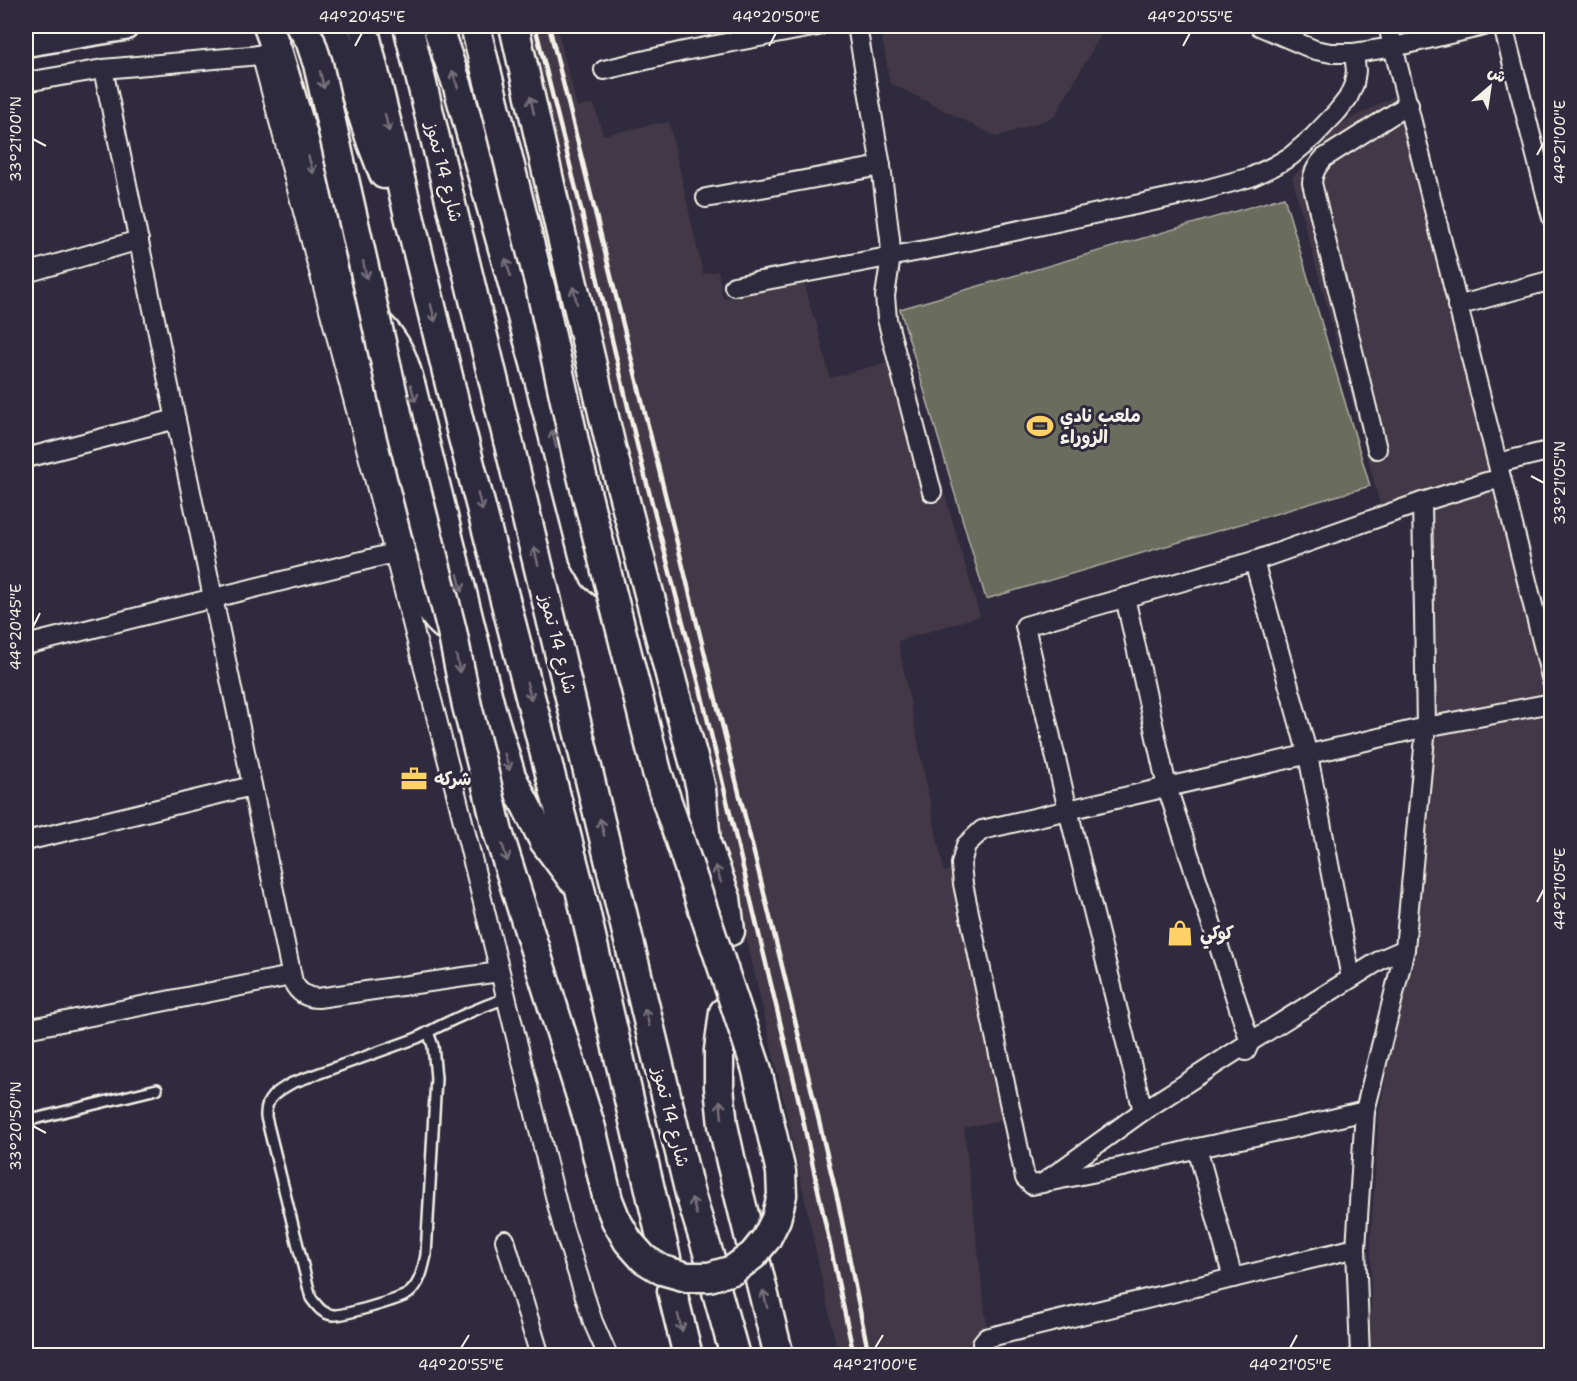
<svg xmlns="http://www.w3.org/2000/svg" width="1577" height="1381" viewBox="0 0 1577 1381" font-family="'Shantell Sans','Playpen Sans Arabic',sans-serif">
<rect width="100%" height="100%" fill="#2f2a3d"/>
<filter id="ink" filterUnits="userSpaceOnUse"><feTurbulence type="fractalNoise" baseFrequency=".0167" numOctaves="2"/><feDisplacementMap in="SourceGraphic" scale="12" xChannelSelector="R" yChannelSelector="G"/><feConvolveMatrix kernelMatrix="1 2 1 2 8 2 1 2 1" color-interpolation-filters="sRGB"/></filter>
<g filter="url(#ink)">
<!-- built -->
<g fill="#423946">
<polygon points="519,26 557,26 577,107 594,104 603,135 655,124 669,122 703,274 718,271 723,299 804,281 813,317 815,317 830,378 905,357 980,616 898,641 944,872 968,865 1002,1120 964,1128 990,1355 838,1355 783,1097 684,667 542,109"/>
<polygon points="880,26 1106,26 1054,117 997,137 890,83"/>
<polygon points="1395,96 1548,691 1551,695 1551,1355 1371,1355 1371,1239 1379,1111 1413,945 1428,493 1381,508 1292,177 1315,156 1331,129"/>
</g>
<!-- green -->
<polygon fill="#6a6c5d" stroke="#afaea2" stroke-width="1.5" points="1284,197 1370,486 986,599 900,309"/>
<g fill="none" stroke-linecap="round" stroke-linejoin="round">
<!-- service casing -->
<g stroke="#f4f1e8" stroke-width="14">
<g id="service">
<path d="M428 1032 433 1046 436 1078 426 1255C423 1269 420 1284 409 1293 402 1299 342 1316 333 1315 322 1314 317 1306 311 1298L266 1117C265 1098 276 1092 292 1083L417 1038C446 1022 475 1009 506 998"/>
<polyline points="26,1121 157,1089"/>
</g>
</g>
<!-- minor casing -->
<g stroke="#f4f1e8" stroke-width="22">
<g id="minor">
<polyline points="857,26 881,166 890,239 891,256 885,296 887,319 932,492"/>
<polyline points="1259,26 1315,50 1331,53 1354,53 1394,47 1484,26"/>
<polyline points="1388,26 1552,681"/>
<polyline points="1503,26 1552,218"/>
<polyline points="261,54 394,553 456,793 562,1224 593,1322 608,1356"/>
<path d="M103 69 293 982C298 992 306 998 318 998L499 972"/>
<polyline points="604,70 684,51 818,26"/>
<polyline points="26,82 103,69 271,54"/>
<polyline points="706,198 881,166"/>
<polyline points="26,273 139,240"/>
<polyline points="734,286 941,247 1200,191 1251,177 1274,166 1291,156 1313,137 1337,112 1348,98 1354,84 1356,71 1354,53"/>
<polyline points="1457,306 1552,280"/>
<path d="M1377 449 1312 183C1313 172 1317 166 1324 158L1409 104"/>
<polyline points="26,458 176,419"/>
<polyline points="1498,463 1552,450"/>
<polyline points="1254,561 1308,755 1351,978"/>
<polyline points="1125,597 1167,787 1250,1042 1246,1051"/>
<polyline points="26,645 394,553"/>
<polyline points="26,841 252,786"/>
<polyline points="1405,949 1382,959 1250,1042 1143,1111 1043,1183 1032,1185 1025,1178 963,884 961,864 966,845 982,830 1426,727 1552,703"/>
<polyline points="26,1029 291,976"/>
<polyline points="1143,1111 1068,810 1025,626 1254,561 1422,502 1486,482 1501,479"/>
<polyline points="1197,1148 1233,1278"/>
<polyline points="1051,1181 1122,1167 1197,1148 1298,1127 1365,1111"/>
<polyline points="505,1240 540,1356"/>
<polyline points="983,1356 982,1343 986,1338 1356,1248"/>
<polyline points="1360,1356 1356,1248 1365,1111 1405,949 1426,727 1422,502"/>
</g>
</g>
<!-- primary casing -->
<g stroke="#f4f1e8" stroke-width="33">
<g id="primary">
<polyline points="333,26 372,143 384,174"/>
<polyline points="363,26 462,434 580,889 666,1258"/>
<polyline points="408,26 690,1194 711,1262"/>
<polyline points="437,26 458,87 535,363 585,559 595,576 610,588"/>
<polyline points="514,26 558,220 611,447 673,686 697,772 701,789 706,842"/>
<path d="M269 29 278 53 312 166 372 387 426 597C432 614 437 620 452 631"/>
<polyline points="26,42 124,26"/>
<path d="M378 324C398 343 404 361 411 387L490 706 511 776 544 841 572 879"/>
<polyline points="699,824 726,898 730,931"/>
<polyline points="724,1012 719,1050 719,1087 723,1125 731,1162 779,1356"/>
<polyline points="672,1291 688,1356"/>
<polyline points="717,1292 735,1356"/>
</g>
</g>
<!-- service -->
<use href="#service" stroke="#2f2a3d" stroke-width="9"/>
<!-- minor -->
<use href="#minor" stroke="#2f2a3d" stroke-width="18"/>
<!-- primary -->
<use href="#primary" stroke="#2f2a3d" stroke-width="28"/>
<!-- rail -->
<g stroke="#f4f1e8" stroke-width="4.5">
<polyline points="535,26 581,209 639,453 699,684 798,1097 854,1356"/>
<polyline points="549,26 783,970 838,1201 869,1356"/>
</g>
<!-- primary-bridge casing -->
<g stroke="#f4f1e8" stroke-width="33" stroke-linecap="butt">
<polyline id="primary-bridge" points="301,26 310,40 318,64 400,426 452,631 467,706 482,765 498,832 591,1128 608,1200 616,1220 628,1241 644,1259 662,1270 687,1277 709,1277 733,1270 753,1255 766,1239 776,1219 782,1195 781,1172 756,1067 657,772 578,460 541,290 475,26"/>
</g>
<!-- primary-bridge -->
<use href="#primary-bridge" stroke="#2f2a3d" stroke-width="28"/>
</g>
<!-- one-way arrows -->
<defs><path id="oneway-shaft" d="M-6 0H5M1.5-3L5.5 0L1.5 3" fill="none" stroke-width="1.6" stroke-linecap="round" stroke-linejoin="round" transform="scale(1.5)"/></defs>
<g stroke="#747079">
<use href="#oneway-shaft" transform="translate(455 79) rotate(-108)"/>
<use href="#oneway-shaft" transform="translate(322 80) rotate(77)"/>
<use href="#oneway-shaft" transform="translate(532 105) rotate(-103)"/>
<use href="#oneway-shaft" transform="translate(387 123) rotate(77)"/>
<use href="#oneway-shaft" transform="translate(311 165) rotate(74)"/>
<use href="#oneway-shaft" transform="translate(508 267) rotate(-106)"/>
<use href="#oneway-shaft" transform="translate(365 270) rotate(77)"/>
<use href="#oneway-shaft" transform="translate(575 295) rotate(-103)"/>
<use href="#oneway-shaft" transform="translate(433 313) rotate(76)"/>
<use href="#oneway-shaft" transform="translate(413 393) rotate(74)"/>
<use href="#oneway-shaft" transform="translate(554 439) rotate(-104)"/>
<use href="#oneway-shaft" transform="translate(480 502) rotate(75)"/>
<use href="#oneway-shaft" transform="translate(536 556) rotate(-104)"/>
<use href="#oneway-shaft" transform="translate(460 583) rotate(76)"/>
<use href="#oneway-shaft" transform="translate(458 664) rotate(79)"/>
<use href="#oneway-shaft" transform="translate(529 691) rotate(75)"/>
<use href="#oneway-shaft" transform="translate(507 762) rotate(73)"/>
<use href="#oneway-shaft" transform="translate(602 827) rotate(-104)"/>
<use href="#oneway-shaft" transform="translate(505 853) rotate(73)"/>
<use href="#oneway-shaft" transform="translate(718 874) rotate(-110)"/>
<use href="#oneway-shaft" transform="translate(647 1017) rotate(-104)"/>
<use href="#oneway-shaft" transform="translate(721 1109) rotate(-96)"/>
<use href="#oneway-shaft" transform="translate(694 1206) rotate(-107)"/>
<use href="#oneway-shaft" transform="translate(765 1299) rotate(-104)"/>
<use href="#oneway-shaft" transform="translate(680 1323) rotate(76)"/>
</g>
</g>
<!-- ticks -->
<path fill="none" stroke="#f4f1e8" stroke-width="2" d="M355 46 362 33M769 46 776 33M1183 46 1190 33M33 139 46 146M1537 155 1544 142M1531 476 1544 483M33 627 40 613M1537 902 1544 889M33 1126 46 1133M461 1348 469 1335M875 1348 883 1335M1290 1348 1297 1335"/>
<!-- icons -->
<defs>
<g id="stadium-bare" transform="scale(2.07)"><path d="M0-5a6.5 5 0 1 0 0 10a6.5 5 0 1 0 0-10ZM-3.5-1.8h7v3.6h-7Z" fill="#ffd166" stroke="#2f2a3d" stroke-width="2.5" paint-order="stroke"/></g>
<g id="office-bare" transform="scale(2.07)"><path d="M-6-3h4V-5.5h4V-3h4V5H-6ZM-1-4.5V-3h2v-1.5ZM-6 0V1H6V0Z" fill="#ffd166" stroke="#2f2a3d" stroke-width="2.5" paint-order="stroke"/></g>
<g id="shop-bare" transform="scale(2.07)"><path d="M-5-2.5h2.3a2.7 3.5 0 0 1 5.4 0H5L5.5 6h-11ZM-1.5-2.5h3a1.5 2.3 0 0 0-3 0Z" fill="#ffd166" stroke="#2f2a3d" stroke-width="2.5" paint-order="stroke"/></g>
</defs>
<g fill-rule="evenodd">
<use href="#stadium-bare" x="1040" y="426"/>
<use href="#office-bare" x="414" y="779"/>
<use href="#shop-bare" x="1180" y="933"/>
</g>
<g text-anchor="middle" stroke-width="6" stroke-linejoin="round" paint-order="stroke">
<!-- street labels -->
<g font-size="18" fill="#f4f1e8" stroke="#2f2a3d">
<text transform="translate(444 172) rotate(76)" y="6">شارع 14 تموز</text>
<text transform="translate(558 644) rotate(76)" y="6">شارع 14 تموز</text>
<text transform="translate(671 1117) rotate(76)" y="6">شارع 14 تموز</text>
</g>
<!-- poi labels -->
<g font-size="18" font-weight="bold" fill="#f4f1e8" stroke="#2f2a3d" text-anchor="start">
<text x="1060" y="422">ملعب نادي<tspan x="1060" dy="21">الزوراء</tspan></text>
<text x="434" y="785">شركه</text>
<text x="1200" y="939">كوكي</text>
</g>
</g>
<!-- margin -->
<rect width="1577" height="1381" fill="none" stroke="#2f2a3d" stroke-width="66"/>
<!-- north arrow -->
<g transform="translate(1490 87) rotate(29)" stroke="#2f2a3d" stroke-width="4.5" paint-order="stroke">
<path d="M0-4.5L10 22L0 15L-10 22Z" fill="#f4f1e8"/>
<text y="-9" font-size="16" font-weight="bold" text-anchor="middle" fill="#f4f1e8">ش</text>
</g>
<rect x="33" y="33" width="1511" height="1315" fill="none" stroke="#f4f1e8" stroke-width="2"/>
<g font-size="15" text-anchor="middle" fill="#f4f1e8">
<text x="362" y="22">44°20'45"E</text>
<text x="776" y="22">44°20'50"E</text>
<text x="1190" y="22">44°20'55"E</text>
<text transform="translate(16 139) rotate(-90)" y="5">33°21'00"N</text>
<text transform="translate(1560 142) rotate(-90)" y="5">44°21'00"E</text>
<text transform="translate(1560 483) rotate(-90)" y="5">33°21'05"N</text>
<text transform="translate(16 627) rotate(-90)" y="5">44°20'45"E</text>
<text transform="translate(1560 889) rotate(-90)" y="5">44°21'05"E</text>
<text transform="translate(16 1126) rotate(-90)" y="5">33°20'50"N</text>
<text x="461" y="1370">44°20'55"E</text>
<text x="875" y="1370">44°21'00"E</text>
<text x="1290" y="1370">44°21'05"E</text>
</g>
</svg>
